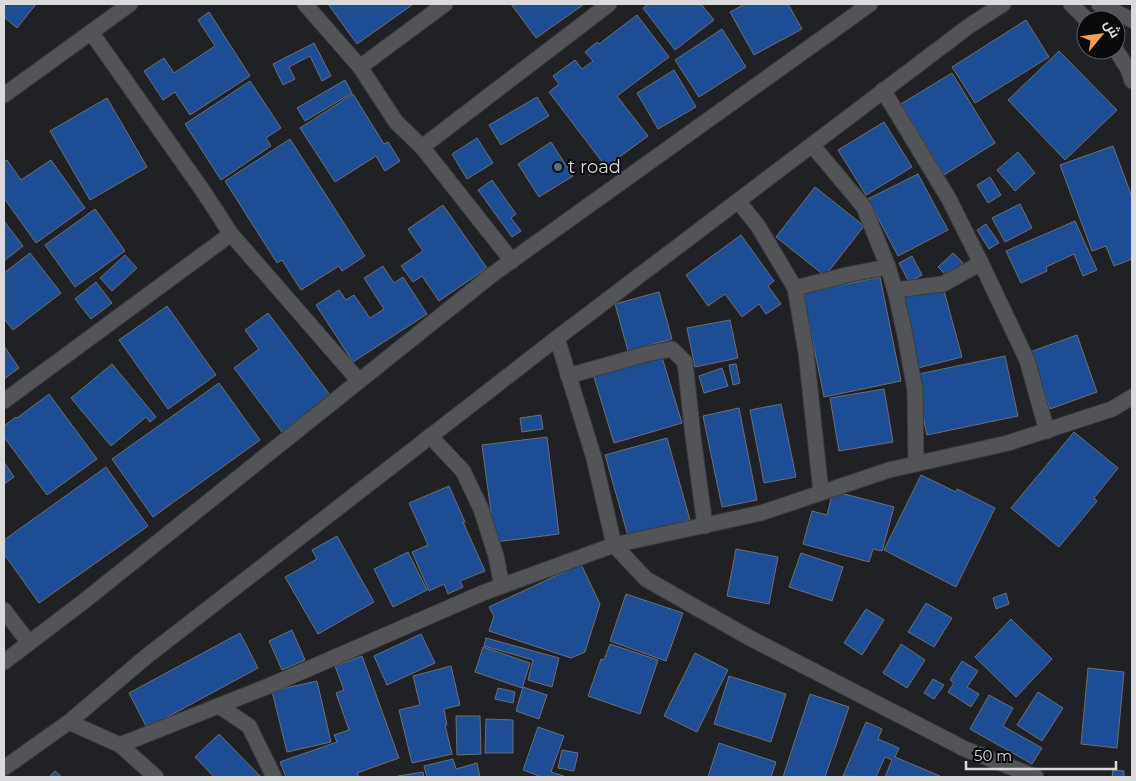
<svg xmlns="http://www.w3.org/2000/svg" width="1136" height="781" viewBox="0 0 1136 781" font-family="Montserrat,Cairo,sans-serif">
<rect width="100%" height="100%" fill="#1f2124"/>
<!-- building -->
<g fill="#1d4d95" stroke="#6d7073">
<polygon points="4,4 36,4 17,28 4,17"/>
<polygon points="328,4 411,4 412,5 357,44"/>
<polygon points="511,4 582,4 583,5 536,38"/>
<polygon points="649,4 701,4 714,20 675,50 643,8"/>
<polygon points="745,4 788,4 802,29 754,55 730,12"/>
<polygon points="209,12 250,76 190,115 175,92 163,100 144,71 164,58 174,73 215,46 198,20"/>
<polygon points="637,15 669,57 617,96 648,136 606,167 549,92 559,84 553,76 575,60 582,69 593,61 585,52 597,42 599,44"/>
<polygon points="1026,20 1049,57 975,103 952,67"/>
<polygon points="722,29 746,67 699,97 675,60"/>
<polygon points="314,43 331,76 322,81 310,56 289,67 295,79 283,85 273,64"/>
<polygon points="1059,51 1117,110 1065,160 1008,100"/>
<polygon points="674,70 696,107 658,129 637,93"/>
<polygon points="952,73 995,143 944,175 901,104"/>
<polygon points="345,80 352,93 305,121 297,108"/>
<polygon points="250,81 281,128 266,138 271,146 221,180 185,124"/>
<polygon points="353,94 384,144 388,142 400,161 385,171 376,156 335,182 300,128"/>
<polygon points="537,97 549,116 501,145 489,125"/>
<polygon points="107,98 147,167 90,200 50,131"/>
<polygon points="884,122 912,167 866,195 838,150"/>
<polygon points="477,138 493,163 467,179 452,154"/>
<polygon points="290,139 365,256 342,271 339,266 301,290 282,260 277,263 225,181"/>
<polygon points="551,142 573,176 539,197 518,164"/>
<polygon points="1113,146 1132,197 1132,259 1114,266 1106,246 1092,251 1060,165"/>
<polygon points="1018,152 1035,173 1015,191 997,170"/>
<polygon points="7,160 21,180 51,160 85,208 36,243 4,198 4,162"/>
<polygon points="918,174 948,230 898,256 868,199"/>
<polygon points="990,177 1001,195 988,203 977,185"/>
<polygon points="492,180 516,214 511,218 521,231 512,237 478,190"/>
<polygon points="815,187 864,226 825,276 776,237"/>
<polygon points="1020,204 1032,228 1005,242 992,218"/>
<polygon points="443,205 487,268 439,301 422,276 413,282 401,266 423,251 408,229"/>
<polygon points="95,209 125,251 75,287 45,245"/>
<polygon points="4,221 23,246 4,261"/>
<polygon points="1075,221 1097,270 1083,276 1074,254 1046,267 1047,271 1021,283 1006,251"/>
<polygon points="986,224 999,243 989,249 977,230"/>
<polygon points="741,235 774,281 768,286 781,304 766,314 759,304 742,317 725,294 708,306 686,275"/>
<polygon points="30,253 61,293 13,330 4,319 4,273"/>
<polygon points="953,253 963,263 949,278 938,267"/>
<polygon points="125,255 137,268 112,291 100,278"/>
<polygon points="912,256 922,275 909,282 899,263"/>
<polygon points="383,266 394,283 403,277 427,314 353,362 316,305 339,290 346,300 354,295 370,318 384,309 364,278"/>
<polygon points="880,277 901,381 824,397 803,293"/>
<polygon points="96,282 112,303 91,319 75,299"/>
<polygon points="943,287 962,357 918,368 900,298"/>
<polygon points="659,292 672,339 628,351 615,304"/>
<polygon points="167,306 216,375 168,409 119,340"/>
<polygon points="268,313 330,395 282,432 234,368 259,349 245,330"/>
<polygon points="730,320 738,358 695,367 687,328"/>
<polygon points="1077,335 1097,392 1050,409 1030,352"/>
<polygon points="4,346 19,368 4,379"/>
<polygon points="661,354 682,423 614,443 593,374"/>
<polygon points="1005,356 1018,416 927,435 914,375"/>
<polygon points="112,364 156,417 150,422 146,417 111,446 71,398"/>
<polygon points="736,364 740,383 733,385 729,365"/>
<polygon points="722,368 728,386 704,393 699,376"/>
<polygon points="219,383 260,440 153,517 112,459"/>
<polygon points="884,389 893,442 839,451 830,398"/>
<polygon points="49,394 97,459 47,495 4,437 4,426 16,417 17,418"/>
<polygon points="781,404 796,477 764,483 750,410"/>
<polygon points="739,408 757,500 722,507 703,416"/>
<polygon points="541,415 543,429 522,432 520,418"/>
<polygon points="1074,432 1118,468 1094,498 1097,501 1059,547 1011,508"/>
<polygon points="547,437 559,534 495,542 482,445"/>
<polygon points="667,438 690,520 628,536 605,455"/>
<polygon points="4,462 14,477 4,484"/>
<polygon points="106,467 148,526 39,603 4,554 4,540"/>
<polygon points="921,475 956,492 957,489 995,508 956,587 884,550"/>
<polygon points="449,486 465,522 463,522 485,571 460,581 463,587 448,594 444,584 429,591 412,552 428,545 409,503"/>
<polygon points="833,491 894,507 882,551 873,549 869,562 803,544 812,511 827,515"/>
<polygon points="337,536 374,602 318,634 285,577 317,559 312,550"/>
<polygon points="736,549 778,557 769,604 727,596"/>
<polygon points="408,552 427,590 393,607 374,569"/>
<polygon points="801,553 843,567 832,601 789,587"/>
<polygon points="581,564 600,604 585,652 571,658 489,631 494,616 489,607"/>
<polygon points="1006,593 1009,604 996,609 993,598"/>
<polygon points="626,594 683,613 666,661 610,641"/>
<polygon points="926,603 952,618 934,647 908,632"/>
<polygon points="866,609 884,620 862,655 844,643"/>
<polygon points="1011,619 1052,659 1016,697 975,657"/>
<polygon points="292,630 305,660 282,670 269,641"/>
<polygon points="240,633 258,668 147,728 129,693"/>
<polygon points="421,634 435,663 387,685 374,656"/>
<polygon points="486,638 559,658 552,687 528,680 533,660 484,646"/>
<polygon points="610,644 658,660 640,714 588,696 601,659 604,660"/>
<polygon points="901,644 925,660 907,688 883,673"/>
<polygon points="483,647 530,663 522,688 475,672"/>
<polygon points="695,653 728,670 697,732 664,716"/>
<polygon points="362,656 399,758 357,773 359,777 286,777 280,762 337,742 334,735 349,730 336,693 344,690 335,666"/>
<polygon points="962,661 978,671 967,687 979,694 971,707 948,692 954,683 950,680"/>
<polygon points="451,666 460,705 444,709 447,725 445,725 452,754 412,763 399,710 420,705 413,676"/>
<polygon points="1088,668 1124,672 1117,748 1081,744"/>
<polygon points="729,676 786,694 771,742 714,724"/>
<polygon points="933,679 944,685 934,699 924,693"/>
<polygon points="317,681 331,742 287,752 272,691"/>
<polygon points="523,687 547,695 539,719 516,711"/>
<polygon points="498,688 515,692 513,703 495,699"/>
<polygon points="1038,692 1063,708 1042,741 1017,725"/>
<polygon points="810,694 849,707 825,777 783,777"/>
<polygon points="989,695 1013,708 1003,726 1042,748 1032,764 970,729"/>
<polygon points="456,716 480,716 481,754 457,755"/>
<polygon points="486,719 513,720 513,753 485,753"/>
<polygon points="866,722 882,729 878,739 899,748 895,757 940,776 940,777 885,777 892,760 885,757 876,777 843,776"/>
<polygon points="538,727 564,736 551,772 564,776 563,777 542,777 523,770"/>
<polygon points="219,734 261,777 214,777 195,757"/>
<polygon points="719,743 776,762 771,777 708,777"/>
<polygon points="562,750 578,753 574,771 558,768"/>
<polygon points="453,759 456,769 477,763 480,777 427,777 424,766"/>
<polygon points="1113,770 1124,771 1124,777 1112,777"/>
<polygon points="55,771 62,777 49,777"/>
<polygon points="423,772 424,777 398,777 398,776"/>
</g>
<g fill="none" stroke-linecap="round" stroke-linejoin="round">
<!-- minor casing -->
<g stroke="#3b3c3f" stroke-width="17">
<g id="minor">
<polyline points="305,4 360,67 396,122 422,147 512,261"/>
<polyline points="1071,4 1087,20"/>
<polyline points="1099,4 1132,20"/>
<polyline points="91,32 203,191 231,234 359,381"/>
<polyline points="1116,50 1128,69 1132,81"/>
<polyline points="360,67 445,4"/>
<polyline points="883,90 949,199 981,263 1027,360 1047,431"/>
<polyline points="4,95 130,4"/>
<polyline points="812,145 864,207 888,267 895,290 905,335 915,390 916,464"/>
<polyline points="422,147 609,4"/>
<polyline points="738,201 758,226 795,288 806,352 821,492"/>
<polyline points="795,288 851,274 888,267"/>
<polyline points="895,290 943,284 981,263"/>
<polyline points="557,338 594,458 614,545 646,579 748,637 965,749 1036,777"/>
<polyline points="568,376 646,354 672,349 685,362 693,436 705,526"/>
<polyline points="4,401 231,234"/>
<polyline points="430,436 463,471 481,509 496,556 502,586"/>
<polyline points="4,610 29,643"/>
<polyline points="4,662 83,602 493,274 870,4"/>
<polyline points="219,706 249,726 274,777"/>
<polyline points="69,722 120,745 156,777"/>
<polyline points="120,745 271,685 485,592 614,545 761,513 889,470 1008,443 1112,409 1132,397"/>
<polyline points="4,768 69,722 147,656 557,338 969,26 1003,4"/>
</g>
</g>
<!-- minor -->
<use href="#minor" stroke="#525458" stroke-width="15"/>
</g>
<!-- markers -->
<circle fill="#5c6f8a" stroke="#090a0c" stroke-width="2" cx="558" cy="167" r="5"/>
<g text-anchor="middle" stroke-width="4" stroke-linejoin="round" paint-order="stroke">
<!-- poi labels -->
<g font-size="18" fill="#d9dadc" stroke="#090a0c" text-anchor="start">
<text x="568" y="173">t road</text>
</g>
</g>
<!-- border -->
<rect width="1136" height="781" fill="none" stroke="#d9dadc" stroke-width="10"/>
<!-- north arrow -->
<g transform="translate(1101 35) rotate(61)"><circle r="24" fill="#090a0c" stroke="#5c5d5f"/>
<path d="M0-4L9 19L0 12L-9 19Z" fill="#fc9d52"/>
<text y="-8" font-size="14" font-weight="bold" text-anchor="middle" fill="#d9dadc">ش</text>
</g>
<!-- scale -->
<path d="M966 761v8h150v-8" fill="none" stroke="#d9dadc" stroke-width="2.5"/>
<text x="974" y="761" font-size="15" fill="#d9dadc" stroke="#090a0c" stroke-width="4" paint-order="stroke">50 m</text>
</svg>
